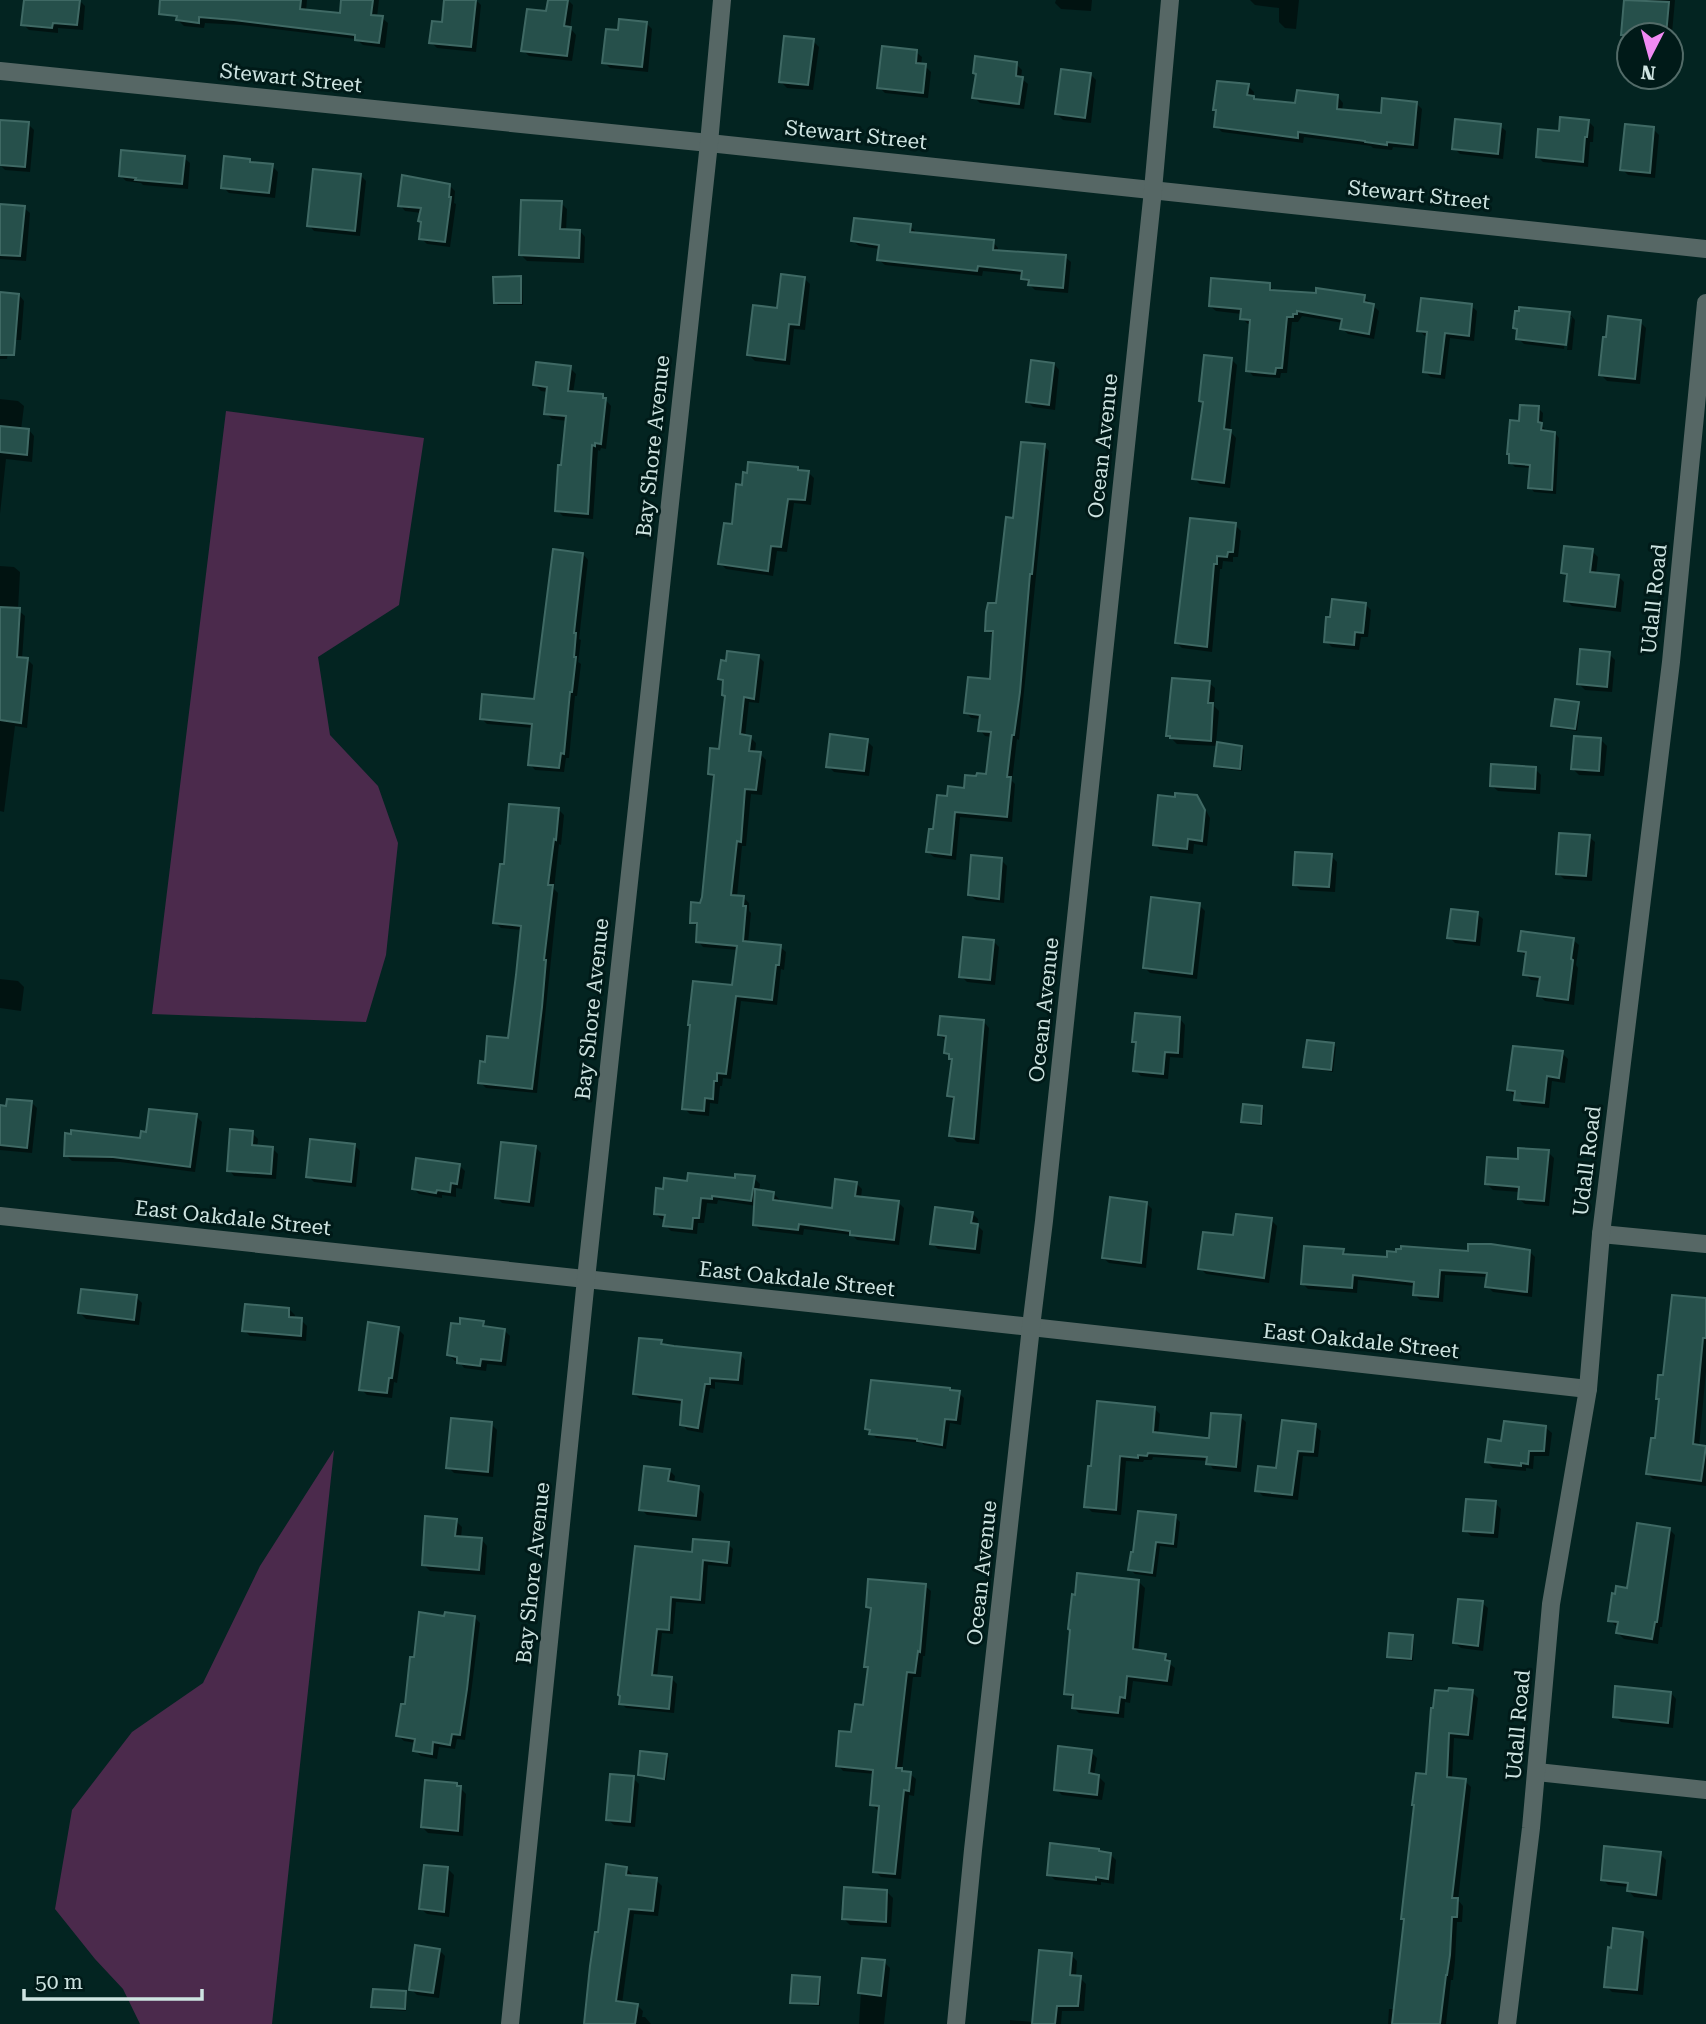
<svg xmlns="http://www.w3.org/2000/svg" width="1706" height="2024" viewBox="0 0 1706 2024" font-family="'Roboto Serif',serif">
<rect width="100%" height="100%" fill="#032421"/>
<!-- green -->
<g fill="#4b2a4c">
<polygon points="226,411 424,438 399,605 318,657 330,735 378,786 398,843 386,955 366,1022 152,1014"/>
<polygon points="334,1450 272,2024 140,2024 123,1989 95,1959 55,1909 72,1810 132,1732 203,1683 260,1566"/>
</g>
<!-- shadow -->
<g fill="#0007">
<polygon points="26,0 79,0 85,6 83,30 58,28 58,33 29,30 23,24"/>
<polygon points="180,0 307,0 306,11 341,15 343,0 379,0 377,17 382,18 388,23 385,48 363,45 356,39 241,25 205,23 204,28 184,26 178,20"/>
<polygon points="446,0 476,0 481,5 476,52 437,48 431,42 443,24"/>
<polygon points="550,0 568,0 573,5 570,28 576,35 572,61 529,56 523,50 548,13"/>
<polygon points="1056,0 1092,0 1091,11 1061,9 1055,3"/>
<polygon points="1250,0 1299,0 1296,29 1285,28 1279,22 1279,8 1255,5"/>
<polygon points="1626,0 1675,0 1671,44 1671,35 1629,35 1628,50 1622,44"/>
<polygon points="646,23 652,29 648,72 610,68 604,62 620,32"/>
<polygon points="813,41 819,47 813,90 787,88 781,82"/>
<polygon points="916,52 922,57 921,66 925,66 931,72 928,98 885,93 879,87"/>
<polygon points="1016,64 1022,70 1021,78 1028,84 1024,109 980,103 974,97 977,75"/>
<polygon points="1090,74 1096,80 1091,123 1063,120 1057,114"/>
<polygon points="1248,86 1254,92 1253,98 1256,101 1297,105 1338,97 1343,103 1342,111 1382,115 1416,103 1422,109 1418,149 1393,147 1392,150 1373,148 1371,146 1304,137 1303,143 1222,132 1216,126 1218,112 1215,109"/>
<polygon points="1588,121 1594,127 1593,142 1590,142 1588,167 1543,162 1538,157 1561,133"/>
<polygon points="28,124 34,130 30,172 5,170 0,165 0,143"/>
<polygon points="1500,126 1506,131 1503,159 1460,154 1454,148"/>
<polygon points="1653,129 1659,135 1655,178 1628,175 1622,169"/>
<polygon points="184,158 190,163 188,189 143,185 141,183 126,181 120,175"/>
<polygon points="249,160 253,164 272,166 278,172 275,198 229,193 223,187"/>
<polygon points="360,175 366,181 360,236 314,231 309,225"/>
<polygon points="449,185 455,191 454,203 456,204 450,247 427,244 421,238 422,213 405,211 400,205"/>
<polygon points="561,203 567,209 566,231 580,231 585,237 584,263 527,261 521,255"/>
<polygon points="0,206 24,208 30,213 26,261 0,259"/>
<polygon points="910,226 915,231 915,234 993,242 998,248 998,252 1065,257 1071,262 1068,293 1035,290 1023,278 1023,275 983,271 982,276 885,265 879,260 880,249 859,246 853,241"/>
<polygon points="520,278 522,280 523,305 498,305 496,303"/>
<polygon points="804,278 810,284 805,330 794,329 790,365 755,361 749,355 779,310"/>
<polygon points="1269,285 1275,292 1364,297 1370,303 1370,305 1373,306 1379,311 1374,339 1348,334 1342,328 1343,323 1302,316 1298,322 1292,322 1287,373 1281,373 1280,378 1253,376 1248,370 1251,324 1248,324 1242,318 1242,314 1216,311 1210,306"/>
<polygon points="0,294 19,295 24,301 21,340 10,340 7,359 0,359"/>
<polygon points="1471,306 1477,311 1474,341 1450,338 1445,379 1431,377 1425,372 1429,336 1425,336 1419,330"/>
<polygon points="1570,314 1575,320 1572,350 1567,350 1572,317 1568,317 1564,349 1524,344 1518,338 1519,331 1515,328"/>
<polygon points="1640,322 1646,328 1640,384 1607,381 1601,375"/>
<polygon points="1231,359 1237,365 1230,431 1236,438 1230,488 1200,484 1194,478 1204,405 1200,401"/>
<polygon points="1054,364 1059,370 1055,410 1033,407 1028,402"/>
<polygon points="570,368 576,374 573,393 602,396 611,406 606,449 601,448 600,451 598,450 593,519 563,516 557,510 567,421 552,419 546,413 548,392 541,391 535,385"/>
<polygon points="0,399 18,401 24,406 21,430 29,430 34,436 32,462 6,459 0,514"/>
<polygon points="1538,408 1543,413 1542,426 1545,429 1545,433 1555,433 1559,438 1556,494 1534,492 1530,487 1531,468 1515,467 1510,462 1520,423"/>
<polygon points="1044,446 1049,451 1019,740 1017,739 1012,781 1015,784 1012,822 960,817 956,860 934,857 928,852 948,798 988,776 992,737 985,736 980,730 981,719 971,718 966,712 991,681 995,636 987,630 998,605 1015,520"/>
<polygon points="797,469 800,472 808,472 814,478 811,505 794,503 787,552 777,551 773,576 726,569 720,563 733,526 744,487"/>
<polygon points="1191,520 1235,525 1241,531 1238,557 1233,557 1233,562 1223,561 1222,569 1220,569 1212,652 1182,648 1176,642"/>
<polygon points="1592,551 1598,557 1596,574 1618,576 1624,582 1621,612 1572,606 1566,600 1568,578 1563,573"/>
<polygon points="583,554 588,560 579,639 581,640 578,662 581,664 577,696 575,696 569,758 566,758 564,772 535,770 530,764 533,728 487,724 481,718 535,701"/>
<polygon points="0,566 14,567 20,572 18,610 25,616 22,659 27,659 33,665 27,728 15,726 4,812 0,811"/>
<polygon points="1365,604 1371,610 1368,637 1361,637 1359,650 1332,647 1326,641"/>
<polygon points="1609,654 1615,660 1612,692 1585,690 1579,684"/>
<polygon points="758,656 764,662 759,703 749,702 745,737 750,737 756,743 755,753 760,754 766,760 762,795 751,794 746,846 742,846 737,897 743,897 749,903 749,911 751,913 748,943 780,947 786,952 784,970 781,969 777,1005 741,1001 731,1079 723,1078 722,1086 720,1086 718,1104 710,1103 709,1116 690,1114 684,1108 734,987 738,950 703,947 698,941 699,928 692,922 701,905 715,779 709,773 721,751 727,698 724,695 725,683 720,679"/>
<polygon points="1209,683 1215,688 1214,706 1219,711 1216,744 1242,748 1244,750 1242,771 1218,768 1216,765 1218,746 1177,744 1168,735"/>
<polygon points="1578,703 1580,706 1577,731 1555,728 1553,725"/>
<polygon points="1601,740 1607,746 1604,776 1579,775 1573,769"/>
<polygon points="867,741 873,747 869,776 834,772 828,766"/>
<polygon points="1535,769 1541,775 1540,794 1498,791 1492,786"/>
<polygon points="1196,797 1202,803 1210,818 1207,846 1194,844 1193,854 1160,850 1155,844 1176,799"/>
<polygon points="558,809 564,815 561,845 559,844 554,889 558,893 537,1093 486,1088 480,1082 486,1064 510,1040 522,930 501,928 495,922 505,866"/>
<polygon points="1589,837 1595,842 1592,881 1564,879 1558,873"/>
<polygon points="1331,856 1337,862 1335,892 1300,890 1294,884"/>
<polygon points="1001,860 1007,866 1004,903 976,900 970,895"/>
<polygon points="1199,905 1205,911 1197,979 1150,973 1144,967"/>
<polygon points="1477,914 1483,919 1480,946 1455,943 1449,937"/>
<polygon points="1573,940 1579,945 1576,965 1578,968 1574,1005 1545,1001 1539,995 1541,981 1531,980 1525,974 1526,956 1520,951"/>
<polygon points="993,941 999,947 995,985 967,982 961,976"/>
<polygon points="0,979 18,981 24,987 21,1011 0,1008"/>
<polygon points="1180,1019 1185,1025 1183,1058 1170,1057 1168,1079 1141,1076 1135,1070 1138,1045 1134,1041"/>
<polygon points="984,1022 989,1028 979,1144 957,1142 951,1136 955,1102 949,1096 954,1061 946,1053 947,1042 940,1035"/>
<polygon points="1333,1045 1336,1047 1333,1072 1307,1068 1305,1066"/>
<polygon points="1562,1053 1568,1059 1565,1083 1552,1081 1549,1108 1522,1105 1509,1090"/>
<polygon points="31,1102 37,1108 32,1153 0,1150 0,1107"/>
<polygon points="1261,1108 1264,1110 1262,1126 1245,1124 1243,1121"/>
<polygon points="196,1116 202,1122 195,1172 120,1162 72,1161 66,1155 141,1140"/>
<polygon points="252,1133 258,1139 257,1148 273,1149 278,1154 276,1179 234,1176 229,1170"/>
<polygon points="354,1145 360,1151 356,1187 314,1182 308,1176"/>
<polygon points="535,1147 541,1153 534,1207 502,1203 496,1197"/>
<polygon points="1548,1152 1554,1158 1549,1206 1525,1204 1519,1199 1520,1192 1493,1190 1487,1184 1519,1161"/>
<polygon points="459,1165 465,1171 462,1189 456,1188 456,1197 442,1195 442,1198 419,1194 414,1189"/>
<polygon points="754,1178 760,1184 759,1191 773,1193 779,1199 779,1203 833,1210 856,1183 862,1189 861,1198 898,1202 904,1208 899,1245 857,1240 852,1235 804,1229 803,1235 760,1230 754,1224 756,1206 718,1200 717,1204 707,1203 704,1223 698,1223 697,1234 671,1231 665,1225 666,1220 661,1219 655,1213 664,1190 689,1183"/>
<polygon points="1146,1203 1152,1209 1146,1268 1109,1263 1103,1258"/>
<polygon points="972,1213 978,1219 977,1225 983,1231 980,1254 938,1249 932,1243"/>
<polygon points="1271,1220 1277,1226 1269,1283 1206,1274 1200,1268 1235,1237"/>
<polygon points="1343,1251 1348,1256 1388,1259 1470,1253 1529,1251 1535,1257 1532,1297 1493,1292 1487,1286 1488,1277 1445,1275 1443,1302 1420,1300 1415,1295 1415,1286 1358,1280 1357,1293 1308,1289 1303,1284"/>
<polygon points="136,1297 142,1303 139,1325 86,1319 80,1313"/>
<polygon points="1706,1300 1706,1371 1699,1447 1706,1448 1706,1486 1653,1479 1647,1473 1657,1440 1661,1402 1658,1399 1665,1377"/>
<polygon points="289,1309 295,1315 294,1319 301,1320 307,1326 306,1341 250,1336 244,1330"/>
<polygon points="483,1323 488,1328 504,1330 510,1336 506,1366 487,1364 486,1371 464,1368 459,1361 455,1361 449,1355"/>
<polygon points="398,1329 404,1335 397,1383 394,1382 392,1398 367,1395 361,1389"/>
<polygon points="661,1342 665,1347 740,1354 745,1360 743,1385 715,1382 715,1389 710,1388 703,1433 687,1430 682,1424 684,1404 640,1399 634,1394"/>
<polygon points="959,1393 964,1398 961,1425 950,1423 946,1449 924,1445 922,1443 876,1438 867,1428"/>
<polygon points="1154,1408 1160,1414 1158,1435 1210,1439 1240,1417 1246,1422 1241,1472 1213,1469 1208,1461 1153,1457 1152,1460 1144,1460 1143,1462 1126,1461 1121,1515 1092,1512 1086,1506 1090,1467"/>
<polygon points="491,1424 497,1430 493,1477 454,1473 448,1467"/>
<polygon points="1315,1426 1321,1431 1318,1457 1303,1456 1298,1500 1263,1496 1257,1490 1278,1470"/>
<polygon points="1546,1428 1552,1433 1549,1456 1534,1456 1533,1469 1526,1468 1526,1471 1493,1468 1487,1462 1503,1443"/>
<polygon points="669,1470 675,1476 674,1483 698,1488 704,1494 701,1521 647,1515 641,1509"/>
<polygon points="1495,1503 1501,1509 1498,1538 1471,1536 1465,1530"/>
<polygon points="1175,1517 1180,1522 1177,1548 1160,1546 1156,1577 1135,1574 1130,1569 1135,1554"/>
<polygon points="456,1521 462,1527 461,1538 482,1540 487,1546 485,1575 430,1571 424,1565"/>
<polygon points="1669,1529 1675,1535 1662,1627 1660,1627 1658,1644 1624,1639 1618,1633 1619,1627 1616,1626 1610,1620"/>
<polygon points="728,1544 733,1549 731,1567 708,1565 705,1604 676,1602 673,1634 662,1633 657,1677 672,1679 677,1684 674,1713 626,1708 621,1703 637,1548 694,1554"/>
<polygon points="1139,1582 1145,1588 1138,1652 1165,1655 1171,1661 1170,1664 1175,1668 1172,1686 1133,1681 1130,1703 1125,1702 1124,1718 1079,1713 1073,1707 1074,1699 1065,1693"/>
<polygon points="925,1586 931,1591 925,1656 923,1656 921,1677 913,1677 902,1770 905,1773 910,1774 916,1779 914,1796 909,1795 901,1879 881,1877 875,1871 881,1810 877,1810 872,1804 875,1774 843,1771 838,1765 864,1707 870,1670 866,1666 872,1611 868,1607"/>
<polygon points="1482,1603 1488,1608 1483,1651 1461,1648 1455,1643"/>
<polygon points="446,1617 474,1617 480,1623 465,1740 457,1739 455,1749 439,1747 437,1759 421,1756 415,1750 416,1743 404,1741 398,1735 406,1706 415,1659"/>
<polygon points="1412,1637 1414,1639 1413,1661 1391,1659 1389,1656"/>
<polygon points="1472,1692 1478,1698 1473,1740 1454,1738 1452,1779 1465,1781 1471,1787 1458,1900 1463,1906 1462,1922 1457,1922 1455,1961 1453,1980 1451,1980 1446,2024 1388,2024 1389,2009 1396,2009 1406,1921 1403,1918 1427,1776 1433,1710"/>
<polygon points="1671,1693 1676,1699 1673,1728 1621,1722 1615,1716"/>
<polygon points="1091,1752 1097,1758 1094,1776 1099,1777 1105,1783 1102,1800 1062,1795 1056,1789"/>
<polygon points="666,1756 669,1758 666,1780 642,1777 639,1775"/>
<polygon points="633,1778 639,1784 635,1827 614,1825 608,1820"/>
<polygon points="457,1785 466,1794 463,1836 428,1833 422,1827"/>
<polygon points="1101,1853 1110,1854 1116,1860 1114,1884 1101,1882 1101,1885 1055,1880 1049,1874"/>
<polygon points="1660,1854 1666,1860 1662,1900 1634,1897 1629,1891 1629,1887 1608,1885 1603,1879"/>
<polygon points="626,1868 632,1874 631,1878 656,1880 662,1886 658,1916 634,1914 622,2004 637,2005 643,2011 642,2017 645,2017 651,2024 586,2024 599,1934"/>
<polygon points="448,1869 454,1875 449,1917 427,1914 421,1909"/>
<polygon points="887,1892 893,1898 891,1927 850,1925 844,1919"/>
<polygon points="1642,1934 1648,1940 1643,1995 1612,1992 1606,1986"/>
<polygon points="439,1950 445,1956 439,1998 417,1995 411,1989"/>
<polygon points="1071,1955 1077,1961 1076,1977 1080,1978 1086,1984 1084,2011 1062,2011 1061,2024 1010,2024 1010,2020 1034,2022"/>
<polygon points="863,1960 884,1962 890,1968 884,2024 859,2024"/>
<polygon points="819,1979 821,1981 820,2006 795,2004 792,2002"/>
<polygon points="405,1993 407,1995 406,2011 376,2009 373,2006"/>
</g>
<!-- building -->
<g fill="#26504b" stroke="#3f6964" stroke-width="2">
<polygon points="24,0 80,0 77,25 53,23 52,28 21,25"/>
<polygon points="160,0 301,0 300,9 340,13 341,0 373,0 371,15 383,16 379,43 355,40 355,35 234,20 199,17 199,23 176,20 177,16 159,14"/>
<polygon points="444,0 476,0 471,47 429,43 432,21 442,22"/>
<polygon points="548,0 568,0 564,26 571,27 567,56 521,51 527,9 546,11"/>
<polygon points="1624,0 1669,2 1666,35 1621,35"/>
<polygon points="619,19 647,22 642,67 602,63 606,29 618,30"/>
<polygon points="784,36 814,39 808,85 779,82"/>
<polygon points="882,46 917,50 916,63 926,64 923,93 877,88"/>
<polygon points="975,56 1017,62 1016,76 1023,77 1019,104 972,98 976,74 973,73"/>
<polygon points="1061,69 1091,73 1085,118 1055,114"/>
<polygon points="1217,81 1249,84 1247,95 1254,96 1254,99 1295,103 1297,90 1338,95 1337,109 1381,113 1382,98 1417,102 1413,145 1387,142 1387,145 1365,142 1365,141 1298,132 1298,138 1214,127 1216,110 1213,110"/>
<polygon points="1560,117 1589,120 1587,137 1585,137 1583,162 1536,157 1538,129 1559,131"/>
<polygon points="1455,119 1501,124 1498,154 1452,149"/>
<polygon points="0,120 29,122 25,167 0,165"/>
<polygon points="1625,124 1654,127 1650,173 1620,170"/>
<polygon points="121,150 185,156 182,184 135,180 136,178 119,176"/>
<polygon points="224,156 250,159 250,162 273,164 269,193 221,188"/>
<polygon points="313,169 361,174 355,231 307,226"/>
<polygon points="402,175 450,184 449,197 451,197 445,242 419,239 421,222 418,221 421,208 398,206"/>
<polygon points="521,200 562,201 560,229 580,230 579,258 519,255"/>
<polygon points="0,204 25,206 20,256 0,255"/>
<polygon points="854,218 911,224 910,232 994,240 993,250 1066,255 1063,288 1028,285 1029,280 1021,279 1022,271 978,266 977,271 877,260 879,245 851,241"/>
<polygon points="781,274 805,277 799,325 789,324 785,360 747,355 753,305 777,308"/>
<polygon points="521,276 521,303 494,303 493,277"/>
<polygon points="1211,278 1270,283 1270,290 1316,293 1316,288 1365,295 1364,302 1374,304 1369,334 1340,329 1342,319 1297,311 1297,314 1293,314 1293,317 1287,317 1282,368 1276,368 1275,374 1246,371 1250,320 1240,319 1241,309 1209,306"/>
<polygon points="0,292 19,294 14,355 0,355"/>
<polygon points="1421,298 1472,304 1469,336 1445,333 1440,374 1423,372 1427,332 1417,331"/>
<polygon points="1519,307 1570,312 1566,345 1516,339 1517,329 1513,328 1515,311 1519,311"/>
<polygon points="1608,316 1641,320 1635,379 1599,375 1603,337 1606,337"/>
<polygon points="1204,355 1232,358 1224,429 1231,430 1224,483 1192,479 1203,402 1199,401"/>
<polygon points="1031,360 1054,363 1049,405 1026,402"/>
<polygon points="536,362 571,366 568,391 603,394 603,398 606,398 601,444 595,443 595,446 592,445 588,514 555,511 558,465 561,465 566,416 544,414 547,387 533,385"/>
<polygon points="1520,405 1539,406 1538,422 1542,423 1541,430 1555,432 1552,490 1528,488 1530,465 1509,463 1509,454 1507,454 1510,420 1519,421"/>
<polygon points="0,426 29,429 27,455 0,452"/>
<polygon points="1021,442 1045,444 1032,574 1030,574 1020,692 1014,735 1012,735 1007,777 1011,777 1007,817 955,812 951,855 926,852 929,829 933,829 937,795 947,796 948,786 964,788 965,775 976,776 977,773 986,774 991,732 978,731 980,715 964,713 968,677 990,679 993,631 985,631 986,612 988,603 996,603 1006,517 1013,518"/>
<polygon points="748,462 798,467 798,470 809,471 805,500 788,499 781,547 771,546 768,571 718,564 724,523 732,524 736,484 742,485 743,472 747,473"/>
<polygon points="1190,518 1236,523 1233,552 1228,552 1227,557 1217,556 1217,564 1214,564 1207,647 1175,643"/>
<polygon points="1564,546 1593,549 1590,572 1619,575 1615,607 1564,601 1567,574 1561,573"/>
<polygon points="553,549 583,553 574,633 576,633 574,657 576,657 572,692 570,692 564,754 561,753 559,768 528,765 532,724 480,719 482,694 534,699"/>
<polygon points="1332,599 1366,603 1363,633 1355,632 1354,645 1324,642 1326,617 1330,617"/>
<polygon points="0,607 20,608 17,657 28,658 21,723 0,720"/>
<polygon points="1580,649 1610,652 1607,687 1577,684"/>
<polygon points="727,651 759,655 754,699 744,697 740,734 751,736 749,751 761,752 756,790 745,789 741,842 737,841 731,895 744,896 743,906 746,906 743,941 781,945 779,965 776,965 772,1000 736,996 726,1074 717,1073 717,1081 714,1081 713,1099 705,1098 704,1111 682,1109 690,1025 688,1025 693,981 732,985 737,946 696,942 697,923 690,923 691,902 700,903 702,897 714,775 708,774 710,748 719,749 725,696 722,695 723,680 718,679 721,660 726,661"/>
<polygon points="1172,678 1210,681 1208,703 1213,703 1211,741 1170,738 1170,736 1166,736"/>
<polygon points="1555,699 1579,702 1575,729 1551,726"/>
<polygon points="830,734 868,739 864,771 826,767"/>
<polygon points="1574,736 1601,738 1599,771 1571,769"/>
<polygon points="1217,742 1242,746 1240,769 1214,766"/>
<polygon points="1491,764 1536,767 1535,789 1490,786"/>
<polygon points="1175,793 1197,795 1205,810 1202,841 1188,839 1187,849 1153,845 1158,795 1175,797"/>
<polygon points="509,804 559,808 556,840 554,839 548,885 553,885 544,960 546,960 542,1007 532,1089 478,1083 480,1061 485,1062 487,1036 508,1038 516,975 521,926 493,923 500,864 504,864"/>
<polygon points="1559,833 1590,835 1586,876 1556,874"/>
<polygon points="1295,852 1332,854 1329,887 1293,885"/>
<polygon points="971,855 1002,858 999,899 968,895"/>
<polygon points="1151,897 1200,903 1192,974 1143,968"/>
<polygon points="1451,909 1478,912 1475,941 1447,938"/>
<polygon points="1521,931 1574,938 1571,959 1573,960 1568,1000 1537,996 1540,977 1523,975 1526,952 1518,951"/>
<polygon points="963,937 994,940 990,980 959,977"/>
<polygon points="1135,1013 1180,1017 1178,1053 1165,1052 1163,1074 1133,1071 1136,1042 1132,1042"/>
<polygon points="940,1016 984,1020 974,1139 949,1136 954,1097 947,1096 952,1059 949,1059 949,1054 944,1053 946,1036 938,1035"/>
<polygon points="1307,1040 1334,1043 1331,1070 1303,1067"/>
<polygon points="1513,1046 1563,1051 1559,1078 1547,1076 1544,1103 1514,1100 1515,1091 1507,1090"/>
<polygon points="7,1099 32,1101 27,1148 0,1145 0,1105 6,1106"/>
<polygon points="1243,1104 1262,1106 1261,1124 1241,1122"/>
<polygon points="149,1109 197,1114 190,1167 113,1157 64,1156 65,1133 71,1134 71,1130 140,1138 141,1131 146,1132"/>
<polygon points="230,1129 253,1131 252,1145 273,1147 271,1174 227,1171"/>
<polygon points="310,1139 355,1144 351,1182 306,1177"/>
<polygon points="501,1142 536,1146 529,1202 495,1198"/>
<polygon points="1518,1148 1549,1150 1544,1201 1518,1199 1519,1187 1485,1184 1487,1157 1518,1159"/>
<polygon points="416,1158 460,1164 457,1184 451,1183 450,1192 437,1190 436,1193 412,1189"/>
<polygon points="688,1173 735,1178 735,1174 755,1176 751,1201 712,1196 712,1199 701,1198 699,1218 693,1218 692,1229 663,1226 665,1215 654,1214 656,1188 663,1189 664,1178 687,1181"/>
<polygon points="835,1179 857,1182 855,1196 899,1201 894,1240 850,1235 850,1231 799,1224 798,1230 753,1225 755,1189 774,1192 773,1200 832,1208"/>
<polygon points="1110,1197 1147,1202 1141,1263 1102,1258"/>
<polygon points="935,1207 973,1212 971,1223 978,1224 975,1249 930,1244"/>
<polygon points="1236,1214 1272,1218 1264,1278 1198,1269 1203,1232 1233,1235"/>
<polygon points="1468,1244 1491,1244 1530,1250 1527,1292 1485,1287 1487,1273 1440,1270 1438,1297 1413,1295 1414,1282 1353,1275 1352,1288 1301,1284 1304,1246 1344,1249 1343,1254 1387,1257 1387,1251 1396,1252 1396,1249 1401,1249 1401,1246 1468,1251"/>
<polygon points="81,1289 137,1295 134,1320 78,1313"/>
<polygon points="1672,1295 1706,1298 1706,1338 1703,1338 1693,1444 1706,1446 1701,1481 1646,1474 1651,1438 1655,1438 1659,1399 1656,1399 1658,1375 1663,1375"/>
<polygon points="245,1304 289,1308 289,1317 302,1318 301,1336 242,1331"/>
<polygon points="460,1318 484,1321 483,1326 505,1329 501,1361 481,1359 480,1366 457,1363 457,1357 447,1355 451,1323 460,1324"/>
<polygon points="368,1322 399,1327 392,1378 389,1378 387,1393 359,1390"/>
<polygon points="639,1338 662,1340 661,1344 674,1346 741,1353 738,1380 710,1378 710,1384 705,1384 698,1428 680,1425 682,1400 633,1394"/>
<polygon points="871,1380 950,1388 950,1390 960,1391 956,1420 945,1419 942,1445 917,1441 917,1439 869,1434 870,1430 865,1429"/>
<polygon points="1097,1401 1155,1407 1153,1432 1206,1438 1209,1438 1211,1413 1241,1415 1236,1467 1206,1464 1207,1457 1148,1453 1147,1456 1138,1455 1138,1458 1120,1456 1116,1510 1084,1507 1088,1466 1091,1466"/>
<polygon points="451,1418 492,1422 488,1472 446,1468"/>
<polygon points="1282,1420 1316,1424 1313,1452 1298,1451 1292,1495 1255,1491 1258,1466 1276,1468"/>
<polygon points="1504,1421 1546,1426 1544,1451 1529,1451 1528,1464 1521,1463 1521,1466 1485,1462 1488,1439 1501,1441"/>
<polygon points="644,1466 670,1469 668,1481 699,1486 696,1516 639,1510"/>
<polygon points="1466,1499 1496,1501 1493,1533 1463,1531"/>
<polygon points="1138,1511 1176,1515 1173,1544 1156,1542 1152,1573 1128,1570 1131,1552 1133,1552"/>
<polygon points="425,1516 457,1519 455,1536 482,1538 479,1570 422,1565"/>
<polygon points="1637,1523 1670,1528 1657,1622 1655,1622 1652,1639 1616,1633 1618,1622 1608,1621 1612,1593 1615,1594 1616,1586 1627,1588"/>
<polygon points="693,1539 729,1542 727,1563 703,1560 700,1600 671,1597 669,1630 657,1629 652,1675 672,1677 669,1709 619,1704 620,1696 618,1695 635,1546 692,1552"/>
<polygon points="1077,1573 1139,1580 1133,1649 1166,1654 1165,1660 1170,1661 1167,1681 1127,1676 1125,1698 1120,1697 1118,1713 1072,1708 1073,1695 1064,1694 1070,1630 1068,1629 1072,1594 1075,1595"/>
<polygon points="868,1579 926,1584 920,1652 918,1651 915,1673 907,1672 896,1768 902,1768 902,1771 911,1772 909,1791 904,1790 895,1874 873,1872 879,1806 870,1805 873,1770 836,1766 839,1731 851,1732 855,1704 863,1705 868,1667 864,1667 871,1608 866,1607"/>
<polygon points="1458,1599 1483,1601 1478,1646 1453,1643"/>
<polygon points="419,1612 444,1616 445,1612 475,1616 467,1689 460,1735 452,1734 450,1745 433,1742 432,1754 413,1751 415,1739 396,1736 401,1704 405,1704 410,1657 414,1657"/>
<polygon points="1389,1633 1413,1635 1411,1659 1387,1657"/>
<polygon points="1615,1686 1671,1692 1668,1723 1613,1717"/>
<polygon points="1449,1688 1473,1690 1468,1735 1449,1733 1447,1777 1466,1779 1452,1898 1458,1898 1457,1917 1452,1917 1450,1955 1447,1975 1446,1975 1440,2024 1392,2024 1404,1919 1401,1919 1414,1805 1412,1805 1416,1773 1426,1774 1431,1708 1433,1708 1435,1690 1448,1691"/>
<polygon points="1058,1746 1092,1750 1089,1773 1099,1775 1097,1795 1054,1790"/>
<polygon points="640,1751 667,1754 664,1779 638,1775"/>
<polygon points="610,1774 634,1776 630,1822 606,1820"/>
<polygon points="425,1780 457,1783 457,1786 461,1786 458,1831 421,1827"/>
<polygon points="1050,1843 1099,1849 1099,1851 1111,1853 1108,1879 1096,1877 1096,1880 1047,1875"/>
<polygon points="1604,1846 1661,1852 1656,1895 1627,1891 1628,1883 1601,1880"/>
<polygon points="606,1864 627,1867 626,1875 657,1878 653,1911 629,1909 616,2001 638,2004 635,2024 584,2024 590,1966 595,1932 598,1932"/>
<polygon points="424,1865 448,1867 444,1912 419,1909"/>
<polygon points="844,1887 887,1890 886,1922 842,1919"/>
<polygon points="1613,1928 1643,1932 1637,1990 1604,1987 1608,1947 1611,1948"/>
<polygon points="415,1945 440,1949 433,1993 409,1990"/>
<polygon points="1039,1950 1072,1953 1070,1975 1081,1976 1078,2006 1057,2006 1055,2024 1032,2024"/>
<polygon points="862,1958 885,1960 881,1996 858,1993"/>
<polygon points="792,1975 820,1977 818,2004 790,2003"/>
<polygon points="373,1989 406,1991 405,2009 371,2007"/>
</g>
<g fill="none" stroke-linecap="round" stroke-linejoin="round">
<!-- minor -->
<g stroke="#566765" stroke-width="18">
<polyline points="0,71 709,143 1706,249"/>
<polyline points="0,1216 1031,1327 1588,1389"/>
<polyline points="1601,1234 1706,1244"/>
<polyline points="1537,1772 1706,1790"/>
<polyline points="510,2024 586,1279 709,143 722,0"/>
<polyline points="956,2024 973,1850 1031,1327 1044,1221 1153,190 1170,0"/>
<polyline points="1507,2024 1531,1828 1551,1604 1588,1389 1601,1234 1671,662 1706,303"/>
</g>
</g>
<g text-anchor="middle" stroke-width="6" stroke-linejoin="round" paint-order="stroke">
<!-- street labels -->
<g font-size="21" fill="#cee4e1" stroke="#001a18">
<text transform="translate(291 78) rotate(6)" y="7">Stewart Street</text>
<text transform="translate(856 135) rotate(6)" y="7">Stewart Street</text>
<text transform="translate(1419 195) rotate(6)" y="7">Stewart Street</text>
<text transform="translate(653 446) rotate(-84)" y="7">Bay Shore Avenue</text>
<text transform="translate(1103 446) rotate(-84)" y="7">Ocean Avenue</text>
<text transform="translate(1654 599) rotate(-84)" y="7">Udall Road</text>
<text transform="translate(592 1009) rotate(-84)" y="7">Bay Shore Avenue</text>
<text transform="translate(1044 1010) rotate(-84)" y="7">Ocean Avenue</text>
<text transform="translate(1587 1161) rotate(-83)" y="7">Udall Road</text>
<text transform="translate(233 1218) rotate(6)" y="7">East Oakdale Street</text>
<text transform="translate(797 1279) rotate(6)" y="7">East Oakdale Street</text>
<text transform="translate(1361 1341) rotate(6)" y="7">East Oakdale Street</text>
<text transform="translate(533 1573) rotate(-84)" y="7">Bay Shore Avenue</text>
<text transform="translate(982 1573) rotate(-84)" y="7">Ocean Avenue</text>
<text transform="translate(1518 1725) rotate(-85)" y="7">Udall Road</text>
</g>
</g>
<!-- north arrow -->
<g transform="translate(1650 56) rotate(186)"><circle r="33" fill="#001a18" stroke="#526b68" stroke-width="2"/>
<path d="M0-5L12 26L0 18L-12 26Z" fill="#f18af4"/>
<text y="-10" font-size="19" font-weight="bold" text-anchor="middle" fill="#cee4e1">N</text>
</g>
<!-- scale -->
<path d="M24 1989v10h178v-10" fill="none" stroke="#cee4e1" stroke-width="3.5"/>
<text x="35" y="1989" font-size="21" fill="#cee4e1" stroke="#001a18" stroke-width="5" paint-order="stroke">50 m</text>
</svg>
